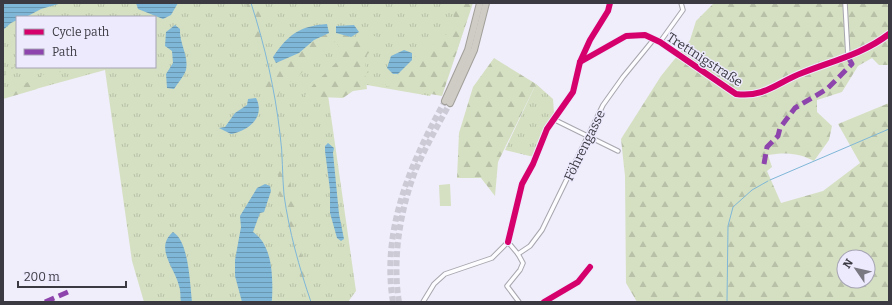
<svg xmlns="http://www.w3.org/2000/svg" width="892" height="305" viewBox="0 0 892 305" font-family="Bitter,serif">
<defs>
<pattern id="grass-tufts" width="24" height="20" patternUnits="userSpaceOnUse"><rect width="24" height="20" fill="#d5e0c2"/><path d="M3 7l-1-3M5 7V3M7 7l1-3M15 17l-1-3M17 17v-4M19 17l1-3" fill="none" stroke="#b8c1a8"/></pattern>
<pattern id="forest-firs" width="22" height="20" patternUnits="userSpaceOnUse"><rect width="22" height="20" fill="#d5e0c2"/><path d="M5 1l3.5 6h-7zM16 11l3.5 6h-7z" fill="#b8c1a8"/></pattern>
<pattern id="wetland-marsh" width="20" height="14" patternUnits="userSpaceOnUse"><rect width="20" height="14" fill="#d5e0c2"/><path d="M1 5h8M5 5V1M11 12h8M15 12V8" fill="none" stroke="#b8c1a8"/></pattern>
<pattern id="water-rules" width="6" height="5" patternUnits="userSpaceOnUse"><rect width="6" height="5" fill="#7fb7d8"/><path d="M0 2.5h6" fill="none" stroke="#6996b1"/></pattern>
</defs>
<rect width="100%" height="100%" fill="#f0eefa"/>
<!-- grass -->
<g fill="url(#grass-tufts)" fill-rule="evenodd">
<path d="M3 3H471L456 54 430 96 367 85 328 95 356 291 348 302H144L132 261 105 70 3 98ZM17 17H155V67H17Z"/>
<polygon points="536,84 553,99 554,113 544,130 534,157 505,150"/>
</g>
<!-- forest -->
<g fill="url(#forest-firs)" fill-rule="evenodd">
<path d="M246 3H261L262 8 261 18C268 29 264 39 258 49L252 45 251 37 256 32 252 28Z"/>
<polygon points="451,3 473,3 442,96 385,86 388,80 399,74 420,51 444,39 454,19"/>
<path d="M714 3H889V65H879L872 58 858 66 842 92 817 100V112L832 126 829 140 814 161C800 153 784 152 768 155L772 167 767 171 781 203 823 191 860 163 838 124 889 103V302H637L626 283 625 176 621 139 661 76 690 40 696 21ZM844 257H868V281H844Z"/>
<path d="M364 31 365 33 359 42 363 43 374 36 378 37V42L367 55 365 66 369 68V72L365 74 367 89 353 91 343 98 321 97 316 94 311 99 306 100 304 97C312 83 330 71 340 58L337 40 314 59 297 78 283 86 277 98 264 99 259 87C271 59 277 66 298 54 308 47 315 36 329 33 337 31 348 36 356 39Z"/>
<polygon points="494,58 536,84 498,162 495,196 481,178 457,178 459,133 473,87"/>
<path d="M66 67H80L56 73 40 81 37 89 3 99V96C23 84 42 73 66 67Z"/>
<polygon points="284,160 289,163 291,189 299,209 299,215 297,217 292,216 298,240 293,243 285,227 279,208 283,205 278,192 278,165"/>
<path d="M296 246 301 248C301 258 305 264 307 273 309 283 310 292 313 302H308C302 285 297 267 292 249Z"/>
</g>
<!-- wetland -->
<polygon fill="url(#wetland-marsh)" points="17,60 17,65 3,77 3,71"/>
<!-- pitch -->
<polygon fill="#d5e0c2" points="450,184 451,206 440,206 439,185"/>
<!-- water -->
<g fill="url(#water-rules)">
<polygon points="3,3 62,3 41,9 26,17 17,17 17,20 11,23 3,30"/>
<polygon points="136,3 178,3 171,15 163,19 138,9"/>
<path d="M327 24 329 33 314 40 299 53 276 63 273 57C288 35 299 26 327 24Z"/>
<path d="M175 25 180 29C179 43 189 56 186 70 184 76 178 83 174 89L167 88 166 74 173 63 172 51 165 46 166 32Z"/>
<polygon points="354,25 359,32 351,37 336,33 336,26"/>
<polygon points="404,50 412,53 412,60 398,74 393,74 387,68 391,56"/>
<path d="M256 98C266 117 248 131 231 134L219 128 225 127 235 113 247 105 248 99Z"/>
<polygon points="328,143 334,148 333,153 339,214 344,239 341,241 337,238 330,213 330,190 325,151 325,146"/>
<path d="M265 184 270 186 271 191 264 212 260 213 253 232C273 245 273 278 272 300L271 302H242L235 276V260L241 227 240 216 257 188Z"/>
<path d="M173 232C189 241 190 285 192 302H181C180 297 181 291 179 286 175 268 154 248 173 232Z"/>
</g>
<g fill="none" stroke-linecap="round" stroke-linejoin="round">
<!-- stream -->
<g stroke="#7fb7d8" stroke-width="1">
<path d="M251 3C265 46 275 90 280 134 283 154 282 175 284 195 289 231 299 267 311 302"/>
<polyline points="770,180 889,129"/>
<polyline points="727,302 728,226 733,207 752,190 768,181"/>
</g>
<!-- highway-tunnel -->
<g stroke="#cccad5" stroke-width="6" stroke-dasharray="6 3" stroke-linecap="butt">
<path d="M393 302C381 230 411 162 445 101"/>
<path d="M399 302C392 259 400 210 416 169 426 146 438 125 450 103"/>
</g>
<!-- street casing -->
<g stroke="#a7a6ae" stroke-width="5.5">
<g id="street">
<polyline points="845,3 848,57"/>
<polyline points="660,42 683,10 681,3"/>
<path d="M580 62 626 36 645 35 660 42 736 94C764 98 778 82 802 73 832 61 863 54 889 34"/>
<polyline points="553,119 618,151"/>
<polyline points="508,242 522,184 533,164 547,129 573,92 580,62 590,40 608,11 610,3"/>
<polyline points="508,242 518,254 523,263 520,270 507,286 519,302"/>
<polyline points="518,254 530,246 542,230 603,105 623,77 654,39"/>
<polyline points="423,302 434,284 445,274 492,258 508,242"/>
<polyline points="544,302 578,282 590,267"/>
</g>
</g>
<!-- highway casing -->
<g stroke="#a29f9a" stroke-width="8">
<g id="highway">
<polyline points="445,101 468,50 480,3"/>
<polyline points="450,103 474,50 486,3"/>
</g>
</g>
<!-- street -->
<use href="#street" stroke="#fdfcfe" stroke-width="3.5"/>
<!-- highway -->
<use href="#highway" stroke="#ceccc4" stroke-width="6"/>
<!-- quiet -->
<g stroke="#8e44ad" stroke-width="5" stroke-dasharray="10 5" stroke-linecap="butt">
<polyline points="764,164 767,147 778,136 780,128 795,108 827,89 852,64 848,57"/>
<polyline points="45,302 68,292"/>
</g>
<!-- cycleway casing -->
<g stroke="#edeafe" stroke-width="8">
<g id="cycleway">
<path d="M580 62 626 36 645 35 660 42 736 94C764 98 778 82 802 73 832 61 863 54 889 34"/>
<polyline points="508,242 522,184 533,164 547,129 573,92 580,62 590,40 608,11 610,3"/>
<polyline points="544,302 578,282 590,267"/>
</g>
</g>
<!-- cycleway -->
<use href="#cycleway" stroke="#d6006c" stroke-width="6"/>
</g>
<g text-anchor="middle" stroke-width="3" stroke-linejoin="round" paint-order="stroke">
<!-- street labels -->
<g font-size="13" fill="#3b3a42" stroke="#edeafe">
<text transform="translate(705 59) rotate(33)" y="5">Trettnigstraße</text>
<text transform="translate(584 145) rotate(-64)" y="5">Föhrengasse</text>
</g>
</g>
<!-- border -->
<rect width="892" height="305" fill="none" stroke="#3b3a42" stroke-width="8"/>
<!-- legend -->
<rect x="16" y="16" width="140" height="52" fill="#edeafe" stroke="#a6a4b3"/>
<rect x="24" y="29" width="20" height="6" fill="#d6006c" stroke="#a6a4b3"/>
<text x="52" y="36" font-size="12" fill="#3b3a42">Cycle path</text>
<rect x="24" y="49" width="20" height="6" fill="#8e44ad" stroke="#a6a4b3"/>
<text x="52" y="56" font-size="12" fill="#3b3a42">Path</text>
<!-- north arrow -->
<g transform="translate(856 269) rotate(304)"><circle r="19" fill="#edeafe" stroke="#a6a4b3"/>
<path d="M0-3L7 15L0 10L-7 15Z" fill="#7a7982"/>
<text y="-6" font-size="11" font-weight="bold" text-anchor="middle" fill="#3b3a42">N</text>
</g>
<!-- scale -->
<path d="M18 281v6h108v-6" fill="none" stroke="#3b3a42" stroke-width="2"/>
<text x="24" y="281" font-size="12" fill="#3b3a42" stroke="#edeafe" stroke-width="3" paint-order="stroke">200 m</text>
</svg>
